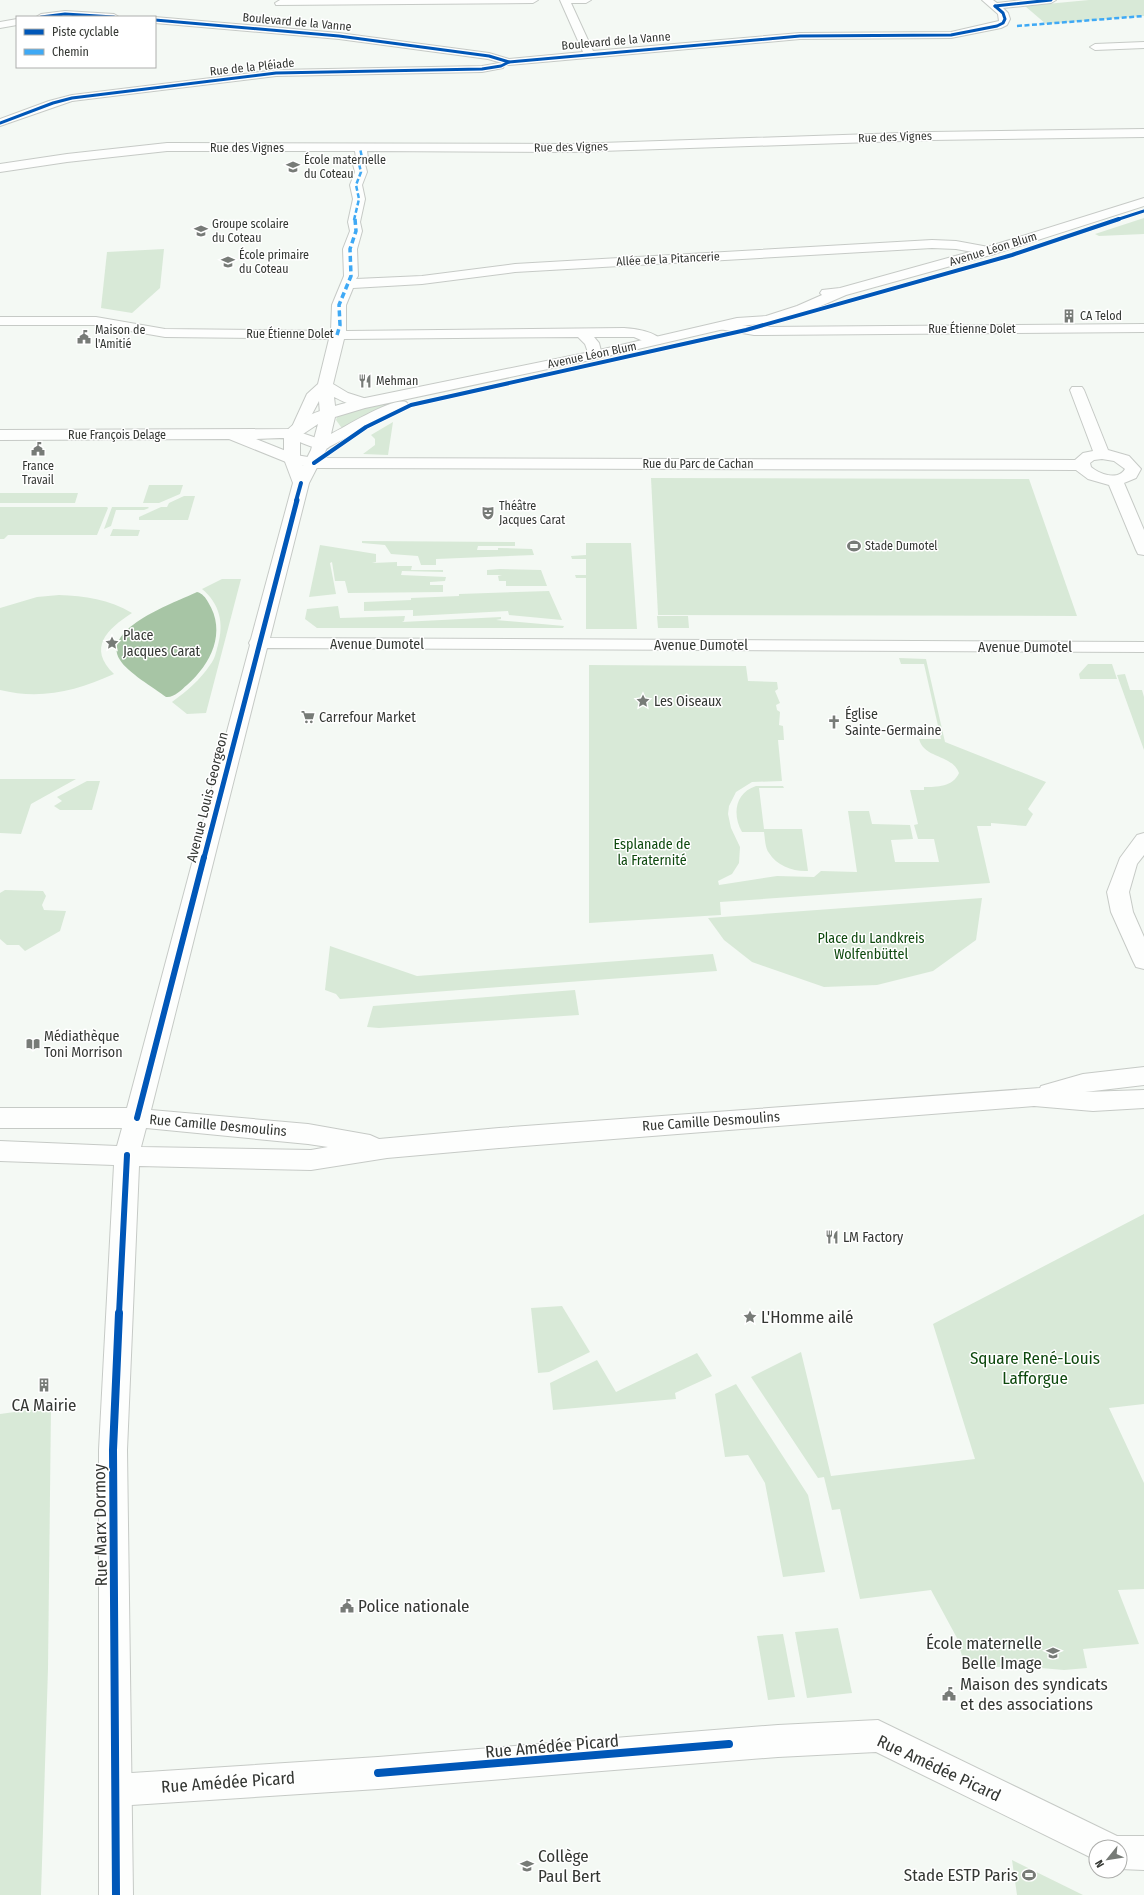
<svg xmlns="http://www.w3.org/2000/svg" width="1144" height="1895" viewBox="0 0 1144 1895" font-family="'Fira Sans Condensed',sans-serif">
<rect width="100%" height="100%" fill="#f4f9f4"/>
<!-- green -->
<g fill="#d8e9d7">
<polygon points="1089,0 1144,0 1144,16 1046,24 1025,6"/>
<polygon points="1144,218 1144,234 1099,236 1095,234"/>
<polygon points="164,249 160,288 132,313 101,308 107,252"/>
<path d="M408 398 375 411 343 428 341 427 336 420 337 417C357 405 386 403 408 398Z"/>
<polygon points="393,422 388,455 363,454 375,445 375,439 371,435"/>
<polygon points="651,478 1029,479 1077,616 658,615"/>
<polygon points="149,485 183,485 180,494 159,503 143,503"/>
<polygon points="0,493 78,493 75,503 0,503"/>
<polygon points="184,496 195,496 188,520 139,520 139,517 161,507 167,507 169,503"/>
<polygon points="0,507 107,507 108,508 97,535 8,535 4,539 0,539"/>
<polygon points="112,507 148,507 149,508 144,510 116,510 111,526 104,529"/>
<polygon points="113,529 140,530 138,536 110,536"/>
<polygon points="362,541 515,542 515,546 478,546 477,550 498,550 498,548 532,549 534,555 436,559 436,565 421,565 418,556 391,554 385,545 362,543"/>
<polygon points="586,543 631,543 637,629 586,629 586,578 576,578 575,575 586,575 586,559 572,559 571,556 586,555"/>
<polygon points="320,545 376,554 376,562 372,563 397,562 397,566 412,566 411,570 443,570 443,572 402,571 401,575 446,577 445,581 430,582 430,585 443,585 443,592 348,593 345,581 335,581 332,562 330,563 336,594 309,597"/>
<polygon points="500,569 541,570 547,586 506,586 506,581 499,581 498,576 502,575 487,575 487,570"/>
<path d="M222 579H241L206 713 187 714 172 702C187 691 200 680 210 665 215 659 216 652 218 645 224 623 220 604 202 589Z"/>
<polygon points="549,591 562,620 509,615 508,611 413,616 413,610 364,611 364,602 411,600 411,598 459,596 459,594"/>
<path d="M59 595C85 596 109 599 132 613 107 629 87 648 114 674 76 691 41 700 0 690V608L37 597Z"/>
<polygon points="338,606 340,618 405,616 404,621 402,622 501,617 501,619 496,620 564,626 563,628 317,628 305,619 307,609"/>
<polygon points="657,616 688,616 689,628 658,628"/>
<path d="M899 658 926 659 945 742 1046 782 1028 809 1033 814 1026 826 991 823V826H977L990 883 720 902 721 915 589 923V665L746 666 748 681 777 682 778 689 775 691 780 703 776 705 777 710 780 712 779 725 783 726 784 740H778L782 781 752 782 736 792 729 806 728 814 731 828 740 847 739 863 732 874 718 881 719 885 777 876 814 877 821 871 857 872 848 811H869L872 824 910 825 913 839 891 840 895 862H939L934 839H918L914 825 918 824 910 790H924V787C937 787 953 787 959 773 952 754 924 759 919 739H941L924 664H901Z"/>
<polygon points="1088,664 1112,664 1117,679 1080,679 1079,674"/>
<polygon points="1125,674 1130,690 1142,690 1144,697 1144,750 1117,675"/>
<polygon points="0,779 76,779 31,804 21,834 0,833"/>
<polygon points="87,781 100,781 92,810 60,810 54,806 62,801 57,797"/>
<path d="M756 786H783L784 788H759L764 829H802L808 871C794 872 777 866 769 853 765 848 765 838 764 832H742C732 814 735 793 756 786Z"/>
<polygon points="5,890 43,891 46,896 42,905 44,910 66,911 60,931 25,951 19,945 7,945 0,939 0,893"/>
<polygon points="982,898 976,940 933,971 877,985 824,987 752,962 724,940 708,918"/>
<polygon points="330,946 417,976 713,954 717,971 340,999 336,994 325,990"/>
<polygon points="575,990 579,1015 379,1028 367,1027 373,1006"/>
<polygon points="1144,1214 1144,1404 1109,1408 1144,1483 1144,1589 1118,1590 1139,1644 1083,1649 1087,1668 1064,1670 1029,1667 992,1667 966,1670 957,1638 931,1590 860,1599 840,1509 832,1510 824,1477 818,1478 751,1377 801,1352 831,1476 975,1459 933,1324"/>
<polygon points="562,1306 590,1352 549,1372 538,1373 531,1308"/>
<polygon points="697,1353 712,1376 675,1393 676,1399 553,1410 550,1383 597,1360 616,1392"/>
<polygon points="736,1384 808,1495 825,1572 783,1577 765,1483 748,1455 725,1457 715,1394"/>
<polygon points="51,1407 48,1668 41,1895 0,1895 0,1414"/>
<polygon points="838,1628 852,1693 807,1698 795,1632"/>
<polygon points="783,1634 795,1697 768,1700 757,1636"/>
<polygon points="1012,1860 1083,1895 1017,1895"/>
</g>
<!-- water -->
<path fill="#a7c5a5" d="M197 592C202 593 206 598 208 602 227 632 211 664 187 685 181 690 174 698 166 697 154 688 127 672 120 660 100 628 177 602 197 592Z"/>
<g fill="none" stroke-linecap="round" stroke-linejoin="round">
<!-- street casing -->
<g stroke="#c6cac6" stroke-width="2">
<g id="street">
<polygon points="280,0 538,0 533,3 276,5 275,3"/>
<polygon points="560,0 591,0 586,3 571,3 593,51 800,33 951,32 999,21 998,14 982,0 993,0 997,3 1023,0 1056,0 1051,3 1003,8 1008,13 1010,19 1007,25 1001,28 951,38 800,39 509,65 488,59 339,39 155,23 155,17 339,33 489,53 509,59 583,52"/>
<polygon points="65,11 114,14 119,17 36,17 41,14"/>
<polygon points="17,19 17,25 0,28 0,22"/>
<polygon points="1144,42 1144,48 1095,50 1090,47 1095,44"/>
<polygon points="499,63 503,64 504,66 503,68 482,72 276,76 72,101 0,126 0,119 49,101 72,95 276,70 482,66"/>
<path d="M1144 129V137L931 140 571 152 367 151 368 158 365 164 367 172 362 185 365 199 360 222 362 231 357 249 358 276 356 279 422 276 515 264 932 240 956 241 994 248 996 251 994 254 989 255 956 249 932 248 515 272 422 284 353 288 346 305V331L624 328C636 329 655 331 662 341L660 344H650L634 337H594L599 343 602 355 600 358H590L585 344 578 337 344 339 333 384 348 393 370 400 373 403 370 406C360 409 343 402 334 397L336 414 333 417 328 419 323 417 320 414 319 401 302 433 328 442 330 445 328 448C315 451 303 442 291 439 281 437 267 439 256 439L296 455 314 458 1075 460 1083 453 1093 451 1070 390 1072 387H1082L1084 390 1108 450 1129 456 1141 469 1136 478 1124 483 1144 530V555L1138 554 1136 550 1109 485 1088 479 1076 470 314 468 286 462 229 439 0 440V430L291 429 307 394 318 384 329 339 165 337 96 325H0V317H96L165 329 331 331 332 305 344 276 343 249 350 231 348 222 353 199 350 185 355 172 353 164 356 158 355 151H167L67 162 0 172V164L67 154 167 143 571 144 931 132ZM1102 459 1114 461 1125 469C1118 481 1099 474 1091 467L1090 463 1094 460Z"/>
<polygon points="724,322 754,327 1144,324 1144,332 754,335 719,329 717,326 719,323"/>
<polygon points="1144,833 1144,855 1137,864 1129,892 1133,912 1144,937 1144,969 1136,967 1133,961 1111,912 1107,892 1120,858 1137,835"/>
<polygon points="878,1720 1117,1836 1144,1836 1144,1870 1120,1869 1120,1847 1096,1847 1096,1860 876,1752 778,1757 378,1789 116,1806 104,1802 100,1790 104,1778 116,1774 378,1757 778,1725"/>
</g>
</g>
<!-- secondary casing -->
<g stroke="#c6cac6" stroke-width="2">
<path id="secondary" d="M1144 198V206L994 254 846 295 807 312 772 323 737 326 595 359 365 408 335 417 331 434C347 426 391 398 406 402L409 405 406 408 385 417 327 448 309 483 270 638 1144 642V652L267 648 151 1110 308 1124 370 1135 379 1139 499 1128 1040 1088 1041 1086 1083 1074 1144 1067V1085L1085 1092 1144 1090V1108L1093 1111 1034 1106 499 1148 387 1158 311 1170 139 1166 127 1450 133 1895H99V1450L114 1165 0 1161V1141L117 1146 122 1128H0V1108H127L250 645 249 643 251 639 293 483 284 459V434C299 413 342 404 365 398L595 351 737 318 766 316 797 306 822 295 820 293 822 290 840 288 984 248ZM318 424 311 450 303 466 300 459V436ZM146 1128 308 1144 328 1147 311 1150 141 1147Z"/>
</g>
<!-- street -->
<use href="#street" fill="#fdfefd" fill-rule="evenodd"/>
<!-- secondary -->
<use href="#secondary" fill="#fdfefd" fill-rule="evenodd"/>
<!-- quiet-far1 -->
<g stroke="#3fa9f5" stroke-width="2.5" stroke-dasharray="5 2.5" stroke-linecap="butt">
<polyline points="1017,26 1144,16"/>
<polyline points="354,220 359,199 356,185 361,172 359,164 362,158 360,148"/>
</g>
<!-- quiet -->
<polyline stroke="#3fa9f5" stroke-width="3.5" stroke-dasharray="6 3.5" stroke-linecap="butt" points="337,335 340,325 339,305 351,276 350,249 356,231 355,219"/>
<!-- cycleway-far4 casing -->
<g stroke="#fff" stroke-width="4.5">
<g id="cycleway-far4">
<polyline points="995,6 1051,0"/>
<polyline points="41,17 65,14 114,17"/>
<polyline points="155,20 339,36 489,56 509,62 800,36 951,35 997,26 1003,23 1005,19 1003,13 995,6"/>
<polyline points="0,123 53,103 72,98 276,73 482,69 501,66 509,62"/>
<polyline points="1116,220 1144,211"/>
</g>
</g>
<!-- cycleway-far3 casing -->
<g stroke="#fff" stroke-width="5.5">
<g id="cycleway-far3">
<polyline points="314,463 366,427 411,405 746,330 1012,255 1119,219"/>
<polyline points="296,501 301,483"/>
</g>
</g>
<!-- cycleway-far2 casing -->
<g stroke="#fff" stroke-width="7">
<polyline id="cycleway-far2" points="204,858 297,500"/>
</g>
<!-- cycleway-far1 casing -->
<g stroke="#fff" stroke-width="9">
<g id="cycleway-far1">
<polyline points="137,1118 204,857"/>
<polyline points="119,1314 127,1155"/>
</g>
</g>
<!-- cycleway casing -->
<g stroke="#fff" stroke-width="10">
<g id="cycleway">
<polyline points="378,1773 729,1744"/>
<polyline points="116,1895 113,1450 119,1313"/>
</g>
</g>
<!-- cycleway-far4 -->
<use href="#cycleway-far4" stroke="#0057b8" stroke-width="3"/>
<!-- cycleway-far3 -->
<use href="#cycleway-far3" stroke="#0057b8" stroke-width="4"/>
<!-- cycleway-far2 -->
<use href="#cycleway-far2" stroke="#0057b8" stroke-width="5"/>
<!-- cycleway-far1 -->
<use href="#cycleway-far1" stroke="#0057b8" stroke-width="6"/>
<!-- cycleway -->
<use href="#cycleway" stroke="#0057b8" stroke-width="8"/>
</g>
<!-- icons -->
<defs>
<g id="school-bare" transform="scale(1.08)"><path d="M0-5L7-2L0 1L-7-2ZM-4 1L0 2.5L4 1V4Q0 6-4 4Z" fill="#777b77" stroke="#fff" stroke-width="2.5" paint-order="stroke"/></g>
<g id="building-bare" transform="scale(1.08)"><path d="M-4-6H4V6H1V3H-1V6H-4ZM-2.5-4.3h1.7v1.8h-1.7ZM.8-4.3h1.7v1.8H.8ZM-2.5-1h1.7V.8h-1.7ZM.8-1h1.7V.8H.8Z" fill="#777b77" stroke="#fff" stroke-width="2.5" paint-order="stroke"/></g>
<g id="civic-bare" transform="scale(1.08)"><path d="M-.6-6.5H3V-4.5H.6V-3L4-1V1h2V6H-6V1h2V-1L-.6-3ZM-1.2 2.5V6h2.4V2.5Z" fill="#777b77" stroke="#fff" stroke-width="2.5" paint-order="stroke"/></g>
<g id="restaurant-bare" transform="scale(1.08)"><path d="M-5-6h1v4h1v-4h1v4h1v-4h1v5L-1.5 .5V6h-2V.5L-5-1ZM5-6V6H3V1.5H1.5Q1.5-4 5-6Z" fill="#777b77" stroke="#fff" stroke-width="2.5" paint-order="stroke"/></g>
<g id="theatre-bare" transform="scale(1.08)"><path d="M-5-5.5Q0-4 5-5.5V0Q5 5 0 6Q-5 5-5 0ZM-3.3-2.5H-1v1.5H-3.3ZM1-2.5H3.3v1.5H1ZM-2.8 1Q0 5.5 2.8 1Z" fill="#777b77" stroke="#fff" stroke-width="2.5" paint-order="stroke"/></g>
<g id="stadium-bare" transform="scale(1.08)"><path d="M0-5a6.5 5 0 1 0 0 10a6.5 5 0 1 0 0-10ZM-3.5-1.8h7v3.6h-7Z" fill="#777b77" stroke="#fff" stroke-width="2.5" paint-order="stroke"/></g>
<g id="sight-bare" transform="scale(1.08)"><path d="M0-6L1.8-2.2L6-1.7L2.9 1.2L3.7 5.4L0 3.3L-3.7 5.4L-2.9 1.2L-6-1.7L-1.8-2.2Z" fill="#777b77" stroke="#fff" stroke-width="2.5" paint-order="stroke"/></g>
<g id="supermarket-bare" transform="scale(1.08)"><path d="M-6-5.5h2.5l.6 2H6L4.5 2H-2.5L-4.4-4H-6ZM-1.5 3.2a1.3 1.3 0 1 0 .1 0ZM3 3.2a1.3 1.3 0 1 0 .1 0Z" fill="#777b77" stroke="#fff" stroke-width="2.5" paint-order="stroke"/></g>
<g id="church-bare" transform="scale(1.08)"><path d="M-1.2-6h2.4v3.5h3.3v2.4h-3.3V6h-2.4V-.1h-3.3v-2.4h3.3Z" fill="#777b77" stroke="#fff" stroke-width="2.5" paint-order="stroke"/></g>
<g id="library-bare" transform="scale(1.08)"><path d="M-6-4Q-3-5.5-.7-3.5V5Q-3 3-6 4ZM6-4Q3-5.5 .7-3.5V5Q3 3 6 4Z" fill="#777b77" stroke="#fff" stroke-width="2.5" paint-order="stroke"/></g>
</defs>
<g fill-rule="evenodd">
<use href="#school-bare" x="293" y="167"/>
<use href="#school-bare" x="201" y="231"/>
<use href="#school-bare" x="228" y="262"/>
<use href="#building-bare" x="1069" y="316"/>
<use href="#civic-bare" x="84" y="337"/>
<use href="#restaurant-bare" x="365" y="381"/>
<use href="#civic-bare" x="38" y="449"/>
<use href="#theatre-bare" x="488" y="513"/>
<use href="#stadium-bare" x="854" y="546"/>
<use href="#sight-bare" x="112" y="643"/>
<use href="#sight-bare" x="643" y="701"/>
<use href="#supermarket-bare" x="308" y="717"/>
<use href="#church-bare" x="834" y="722"/>
<use href="#library-bare" x="33" y="1044"/>
<use href="#restaurant-bare" x="832" y="1237"/>
<use href="#sight-bare" x="750" y="1317"/>
<use href="#building-bare" x="44" y="1385"/>
<use href="#civic-bare" x="347" y="1606"/>
<use href="#school-bare" x="1053" y="1653"/>
<use href="#civic-bare" x="949" y="1694"/>
<use href="#school-bare" x="527" y="1866"/>
<use href="#stadium-bare" x="1029" y="1875"/>
</g>
<g text-anchor="middle" stroke-width="3" stroke-linejoin="round" paint-order="stroke">
<!-- far-street labels -->
<g font-size="12" fill="#343733" stroke="#fff">
<text transform="translate(297 22) rotate(5)" y="4">Boulevard de la Vanne</text>
<text transform="translate(616 41) rotate(-5)" y="4">Boulevard de la Vanne</text>
<text transform="translate(252 67) rotate(-6)" y="4">Rue de la Pléiade</text>
<text transform="translate(895 137) rotate(-2)" y="4">Rue des Vignes</text>
<text transform="translate(571 147) rotate(-1)" y="4">Rue des Vignes</text>
<text x="247" y="152">Rue des Vignes</text>
<text transform="translate(993 249) rotate(-17)" y="4">Avenue Léon Blum</text>
<text transform="translate(668 259) rotate(-3)" y="4">Allée de la Pitancerie</text>
<text x="972" y="333">Rue Étienne Dolet</text>
<text x="290" y="338">Rue Étienne Dolet</text>
<text transform="translate(592 355) rotate(-12)" y="4">Avenue Léon Blum</text>
<text x="117" y="439">Rue François Delage</text>
<text x="698" y="468">Rue du Parc de Cachan</text>
</g>
<!-- far-poi labels -->
<g font-size="12" fill="#343733" stroke="#fff" text-anchor="start">
<text x="304" y="164">École maternelle<tspan x="304" dy="14">du Coteau</tspan></text>
<text x="212" y="228">Groupe scolaire<tspan x="212" dy="14">du Coteau</tspan></text>
<text x="239" y="259">École primaire<tspan x="239" dy="14">du Coteau</tspan></text>
<text x="1080" y="320">CA Telod</text>
<text x="95" y="334">Maison de<tspan x="95" dy="14">l'Amitié</tspan></text>
<text x="376" y="385">Mehman</text>
<text x="38" y="470" text-anchor="middle">France<tspan x="38" dy="14">Travail</tspan></text>
<text x="499" y="510">Théâtre<tspan x="499" dy="14">Jacques Carat</tspan></text>
<text x="865" y="550">Stade Dumotel</text>
</g>
<!-- poi labels -->
<g font-size="14" fill="#343733" stroke="#fff" text-anchor="start">
<text x="123" y="640">Place<tspan x="123" dy="16">Jacques Carat</tspan></text>
<text x="654" y="706">Les Oiseaux</text>
<text x="845" y="719">Église<tspan x="845" dy="16">Sainte-Germaine</tspan></text>
<text x="319" y="722">Carrefour Market</text>
<text x="44" y="1041">Médiathèque<tspan x="44" dy="16">Toni Morrison</tspan></text>
<text x="843" y="1242">LM Factory</text>
</g>
<!-- street labels -->
<g font-size="14" fill="#343733" stroke="#fff">
<text x="377" y="649">Avenue Dumotel</text>
<text x="701" y="650">Avenue Dumotel</text>
<text x="1025" y="652">Avenue Dumotel</text>
<text transform="translate(207 797) rotate(-76)" y="5">Avenue Louis Georgeon</text>
<text transform="translate(711 1121) rotate(-4)" y="5">Rue Camille Desmoulins</text>
<text transform="translate(218 1125) rotate(5)" y="5">Rue Camille Desmoulins</text>
</g>
<!-- park labels -->
<g font-size="14" fill="#0e490e" stroke="#fff">
<text x="652" y="849">Esplanade de<tspan x="652" dy="16">la Fraternité</tspan></text>
<text x="871" y="943">Place du Landkreis<tspan x="871" dy="16">Wolfenbüttel</tspan></text>
</g>
<!-- near-poi labels -->
<g font-size="17" fill="#343733" stroke="#fff" text-anchor="start">
<text x="761" y="1323">L'Homme ailé</text>
<text x="44" y="1411" text-anchor="middle">CA Mairie</text>
<text x="358" y="1612">Police nationale</text>
<text x="1042" y="1649" text-anchor="end">École maternelle<tspan x="1042" dy="20">Belle Image</tspan></text>
<text x="960" y="1690">Maison des syndicats<tspan x="960" dy="20">et des associations</tspan></text>
<text x="538" y="1862">Collège<tspan x="538" dy="20">Paul Bert</tspan></text>
<text x="1018" y="1881" text-anchor="end">Stade ESTP Paris</text>
</g>
<!-- near-park labels -->
<g font-size="17" fill="#0e490e" stroke="#fff">
<text x="1035" y="1364">Square René-Louis<tspan x="1035" dy="20">Lafforgue</tspan></text>
</g>
<!-- near-street labels -->
<g font-size="17" fill="#343733" stroke="#fff">
<text transform="translate(100 1525) rotate(-91)" y="6">Rue Marx Dormoy</text>
<text transform="translate(552 1746) rotate(-5)" y="6">Rue Amédée Picard</text>
<text transform="translate(939 1768) rotate(25)" y="6">Rue Amédée Picard</text>
<text transform="translate(228 1782) rotate(-4)" y="6">Rue Amédée Picard</text>
</g>
</g>
<!-- legend -->
<rect x="16" y="16" width="140" height="52" fill="#ffffff" stroke="#aeafad"/>
<rect x="24" y="29" width="20" height="6" fill="#0057b8" stroke="#aeafad"/>
<text x="52" y="36" font-size="12" fill="#343733">Piste cyclable</text>
<rect x="24" y="49" width="20" height="6" fill="#3fa9f5" stroke="#aeafad"/>
<text x="52" y="56" font-size="12" fill="#343733">Chemin</text>
<!-- north arrow -->
<g transform="translate(1108 1859) rotate(240)"><circle r="19" fill="#ffffff" stroke="#aeafad"/>
<path d="M0-3L7 15L0 10L-7 15Z" fill="#777b77"/>
<text y="-6" font-size="11" font-weight="bold" text-anchor="middle" fill="#343733">N</text>
</g>
</svg>
